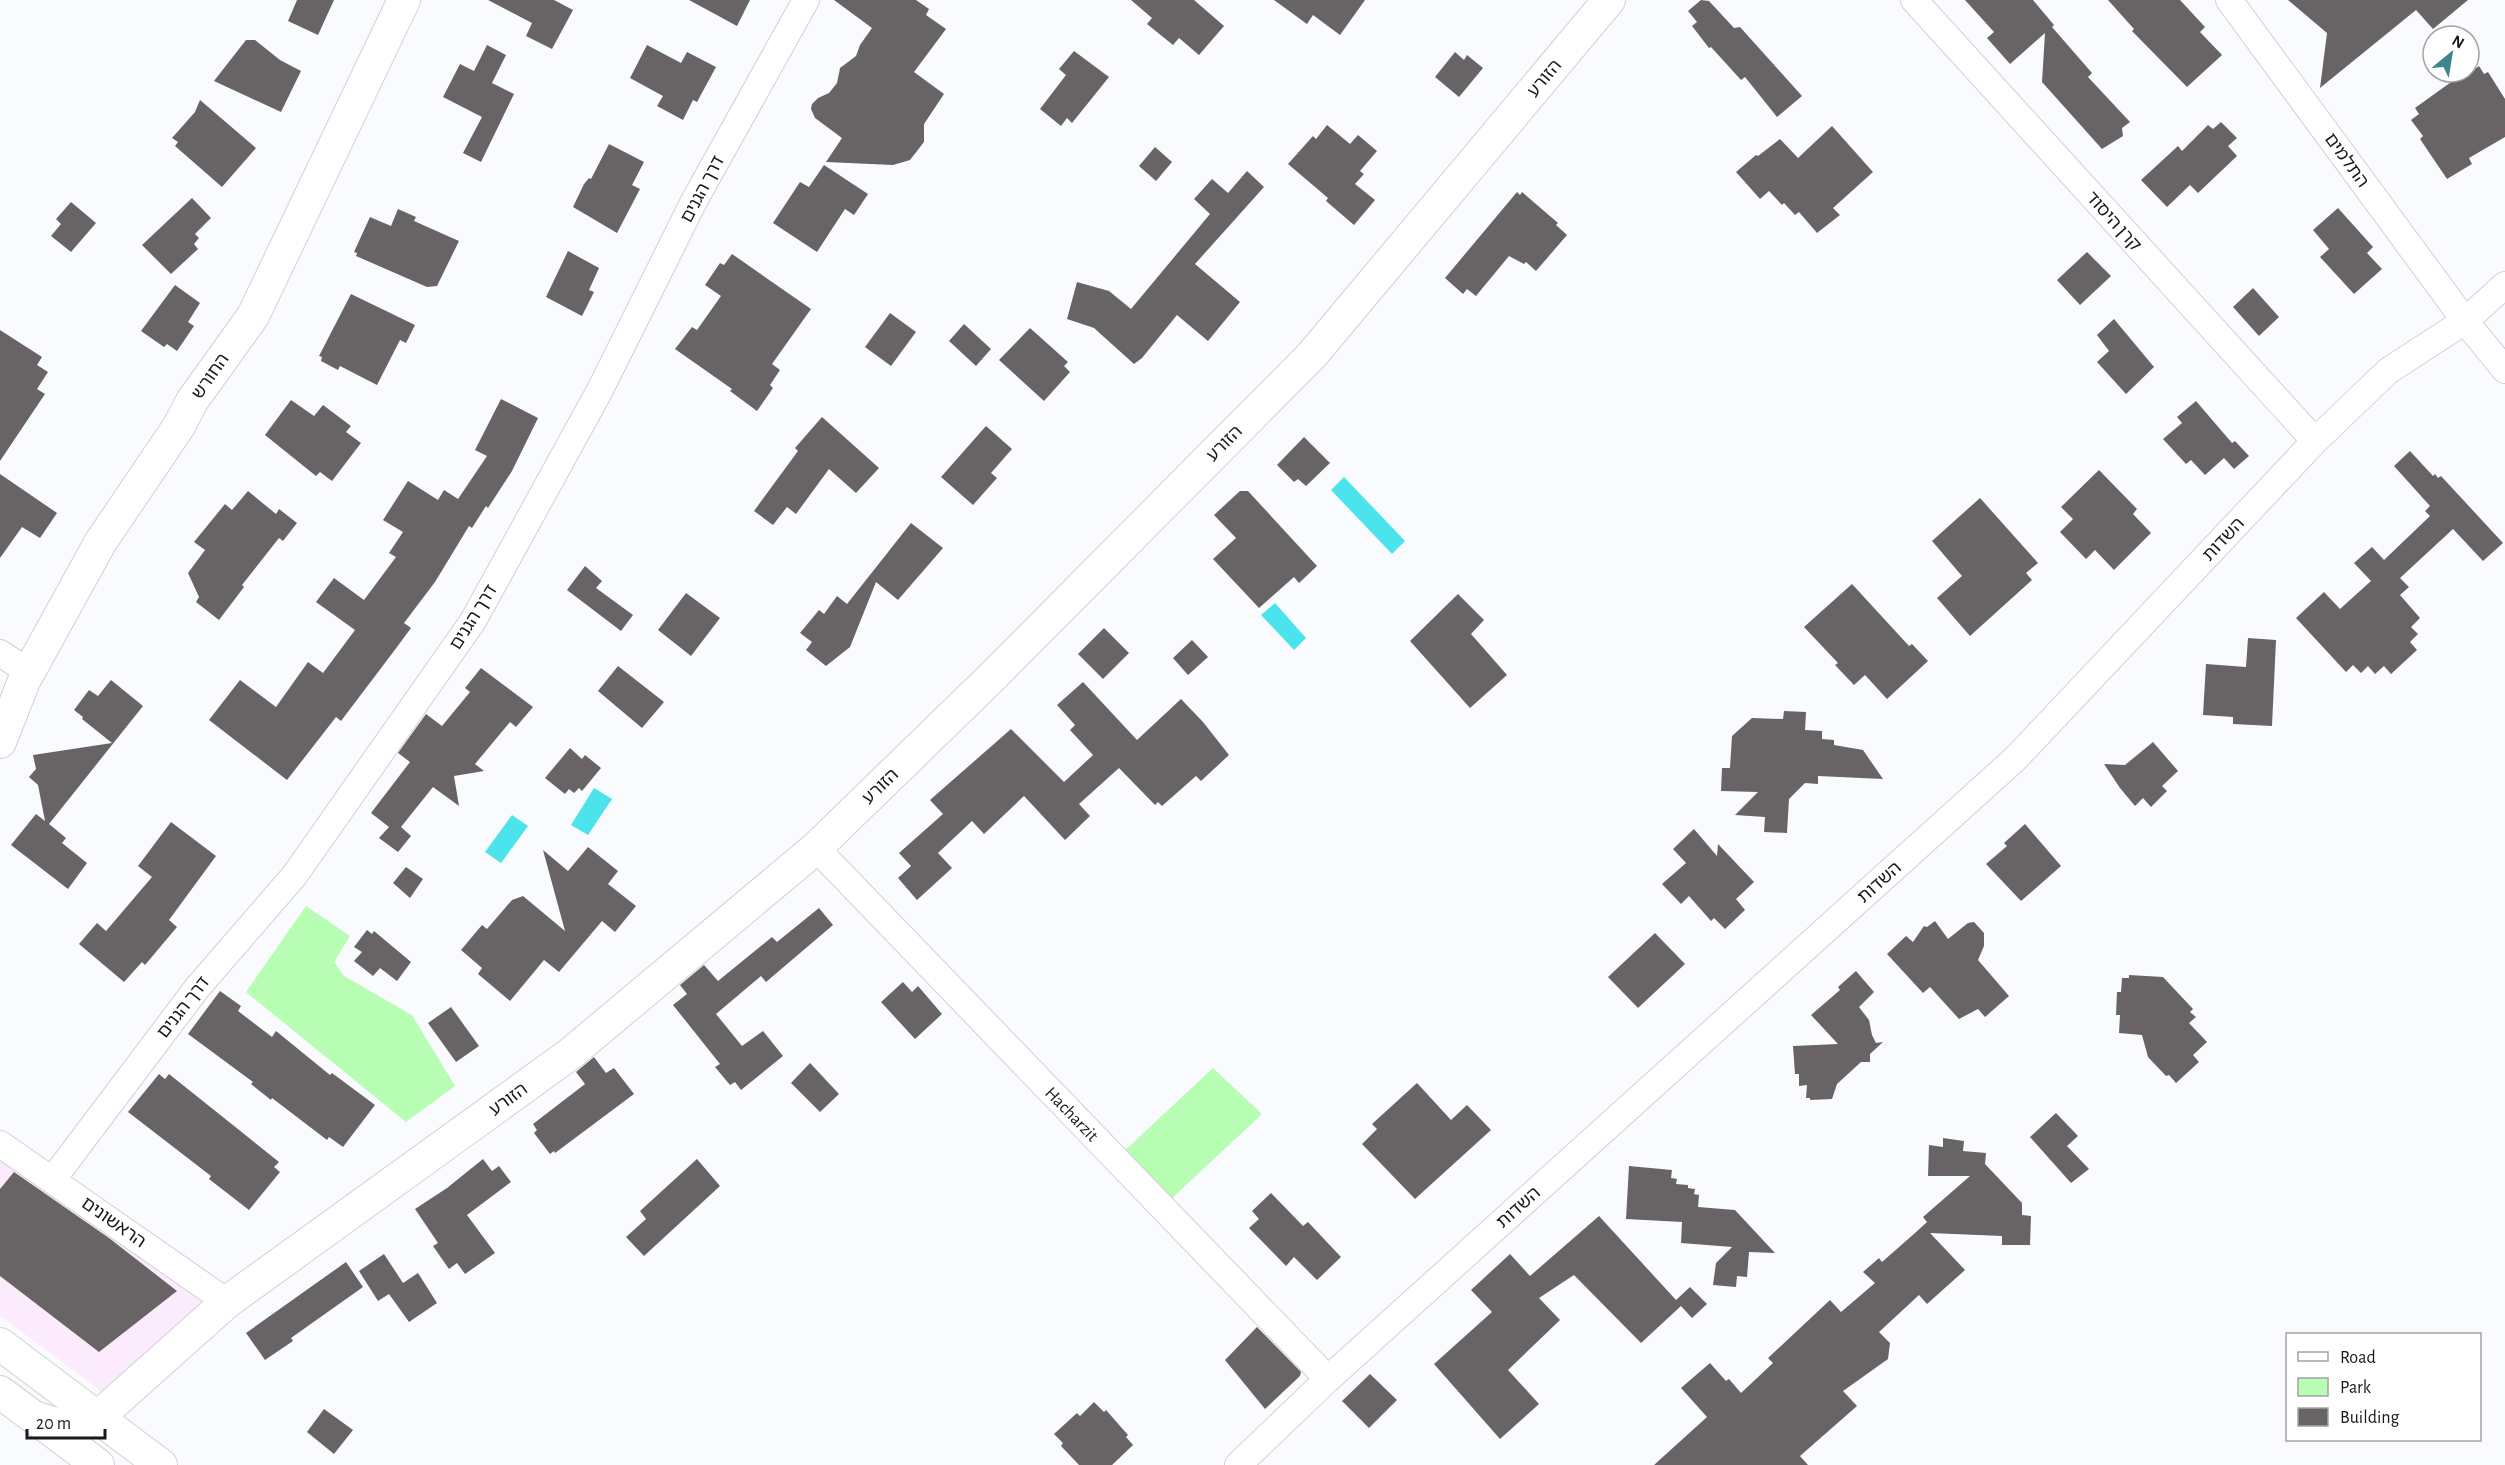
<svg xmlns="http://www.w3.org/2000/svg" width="2505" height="1465" viewBox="0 0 2505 1465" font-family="'Alegreya Sans','Noto Sans Hebrew',sans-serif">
<rect width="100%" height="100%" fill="#fafbfe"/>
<!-- commercial -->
<polygon fill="#fcebfd" points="0,1152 212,1300 109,1397 0,1316"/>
<!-- green -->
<g fill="#b7fdb4">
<polygon points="306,906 350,936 334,962 344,976 412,1015 455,1086 406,1122 246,992"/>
<polygon points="1213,1068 1262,1114 1169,1201 1121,1154"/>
</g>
<!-- water -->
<g fill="#4be3ec">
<polygon points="1344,477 1405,541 1392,554 1331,490"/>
<polygon points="1275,603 1306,638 1294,650 1261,615"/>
<polygon points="594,788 612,799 588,835 571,825"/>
<polygon points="512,815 528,826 501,863 485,852"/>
</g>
<!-- building -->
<g fill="#686466">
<polygon points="297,0 334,0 318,35 288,21"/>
<polygon points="488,0 554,0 573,10 552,49 526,36 532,23"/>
<polygon points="689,0 750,0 737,26"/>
<polygon points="834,0 916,0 929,9 926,15 946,29 914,72 944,94 924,124 924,142 910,160 893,165 826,162 842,138 815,118 811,109 812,104 818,98 829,93 837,83 840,68 856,56 860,45 872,28"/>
<polygon points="1131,0 1194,0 1224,26 1199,55 1179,38 1173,45 1147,24 1152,18"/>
<polygon points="1274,0 1365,0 1340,35 1313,15 1307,24"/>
<polygon points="1701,0 1709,1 1734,28 1740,27 1802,96 1777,117 1745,77 1741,80 1711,47 1709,48 1692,26 1697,22 1688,11"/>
<polygon points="1965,0 2033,0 2054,25 2052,27 2092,73 2088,77 2130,122 2122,128 2123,136 2102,149 2042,82 2045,33 2010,64 1987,38 1994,32"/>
<polygon points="2108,0 2180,0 2205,27 2200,32 2222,55 2187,87 2132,31 2134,29"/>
<polygon points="2288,0 2468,0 2433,29 2416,10 2320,88 2327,33"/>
<polygon points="246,40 255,40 280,60 301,71 281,112 214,81"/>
<polygon points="487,45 506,55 492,83 514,94 481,162 463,153 482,117 443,97 460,64 474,71"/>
<polygon points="647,45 681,63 687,52 716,67 697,102 693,100 683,120 657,106 663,96 630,78"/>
<polygon points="1074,51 1109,77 1072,123 1067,118 1061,126 1040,109 1066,75 1059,69"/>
<polygon points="1455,52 1464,60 1467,55 1483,68 1459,97 1435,77"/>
<polygon points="2479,66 2484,74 2488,72 2505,99 2505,137 2469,158 2472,164 2447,179 2420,139 2423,136 2411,120 2419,114 2415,108 2465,72 2469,72 2471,68 2472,71"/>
<polygon points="200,100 256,148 222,187 175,146 178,142 172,138 195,112"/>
<polygon points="2221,122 2237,138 2228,146 2237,156 2198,193 2190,185 2167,207 2141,180 2178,146 2182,151 2208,125 2213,129"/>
<polygon points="1327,125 1350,144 1358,135 1377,151 1360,171 1364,174 1355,184 1375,200 1354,225 1326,201 1328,198 1288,164 1313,136 1316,139"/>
<polygon points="1832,126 1873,172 1833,208 1840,215 1817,233 1799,212 1795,215 1784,203 1782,205 1769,191 1760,199 1736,172 1756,155 1758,156 1780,139 1798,158"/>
<polygon points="609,144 644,162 632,185 640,189 617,233 573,207 584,184 589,178 591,179"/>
<polygon points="1155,147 1172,162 1156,181 1139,166"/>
<polygon points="824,165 868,194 854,215 845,209 817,252 773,223 800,182 809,187"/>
<polygon points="1247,171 1264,187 1195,264 1240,302 1208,341 1177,315 1142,358 1134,364 1094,328 1067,319 1077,282 1109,291 1131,309 1210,214 1194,199 1212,179 1228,193"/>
<polygon points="1517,192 1520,195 1522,192 1558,223 1556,225 1567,235 1536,271 1526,262 1524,264 1509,256 1476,296 1467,289 1463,294 1445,278"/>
<polygon points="192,198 211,218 195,234 199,238 194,244 198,249 171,274 142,245"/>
<polygon points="71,202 96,223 71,252 51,236 61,224 56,219"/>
<polygon points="2338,208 2373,247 2367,253 2382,269 2354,294 2320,257 2329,249 2313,230"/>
<polygon points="398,209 416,217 414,221 459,241 437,286 427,287 356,256 357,253 354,252 370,217 391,226"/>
<polygon points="568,251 599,268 589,290 594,292 582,316 546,297"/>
<polygon points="2087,252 2111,276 2080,305 2057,280"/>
<polygon points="732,254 811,309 772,364 780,370 770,385 773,388 757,411 730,391 732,389 675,349 692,327 697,330 721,296 705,285 720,263 724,265"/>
<polygon points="175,285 200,303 188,322 194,326 177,351 167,344 164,347 141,331"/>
<polygon points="2253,288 2279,317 2259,336 2233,307"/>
<polygon points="351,294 415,325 406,343 400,340 377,385 340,366 338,370 321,361 322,357 319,356"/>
<polygon points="890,313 916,332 891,366 865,347"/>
<polygon points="2114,319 2154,367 2126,394 2097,362 2109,351 2097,335"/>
<polygon points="964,324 991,349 976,366 949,341"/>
<polygon points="1030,328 1068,362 1064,366 1070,372 1044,401 999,360"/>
<polygon points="0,330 42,357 37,365 48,372 37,389 45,394 0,461"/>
<polygon points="501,399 538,418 512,471 488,508 486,506 472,528 469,526 435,582 404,623 411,628 394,651 341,721 336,717 287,780 209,720 240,680 276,707 308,662 323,673 355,630 316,602 334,578 364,600 396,557 389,553 403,532 383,520 408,481 438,500 444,490 458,499 487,456 475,450"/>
<polygon points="291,400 314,416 323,405 351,426 346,432 361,443 332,481 320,472 316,476 265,435"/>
<polygon points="2196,401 2232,443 2235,441 2249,456 2234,469 2224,458 2205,475 2191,460 2186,464 2163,439 2182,423 2177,417"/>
<polygon points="822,417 879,468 856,493 829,469 796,514 787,507 773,525 754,511 798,451 795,448"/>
<polygon points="986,426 1012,449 991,473 997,478 973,505 941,477"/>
<polygon points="1304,437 1330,463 1306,486 1298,479 1294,482 1277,465"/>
<polygon points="2410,451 2433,476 2435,474 2438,478 2441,476 2503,543 2483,561 2453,529 2400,578 2409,587 2400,595 2420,618 2411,627 2418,634 2410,642 2417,650 2391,674 2384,666 2375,674 2368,666 2361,673 2353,665 2346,672 2296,618 2324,592 2340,609 2371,581 2354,563 2372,547 2384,560 2430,516 2425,511 2430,506 2394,466"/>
<polygon points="2099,470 2137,509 2133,514 2151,533 2114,570 2095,550 2086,559 2060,532 2073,519 2061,507"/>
<polygon points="0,474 57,513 40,538 22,527 0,558"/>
<polygon points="248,491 276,514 279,509 297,523 283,541 279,538 242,585 244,587 219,620 196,602 199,597 188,573 205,550 194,542 225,504 232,510"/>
<polygon points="1240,491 1248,491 1317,566 1299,583 1294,577 1259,608 1213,559 1236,538 1214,515"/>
<polygon points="1980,498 2038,563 2026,573 2032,580 1970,636 1937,598 1962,576 1932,541"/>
<polygon points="911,523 943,548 898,600 876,582 850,647 826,666 806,650 812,642 800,633 819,610 824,614 837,596 847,604"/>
<polygon points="585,566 602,581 596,588 633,615 621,631 567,590"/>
<polygon points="1852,584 1909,646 1912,644 1928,661 1887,699 1865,675 1854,685 1835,665 1838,663 1804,627"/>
<polygon points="686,593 720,618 691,656 658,630"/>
<polygon points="1458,594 1484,620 1471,634 1507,675 1470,708 1410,641"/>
<polygon points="1104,628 1129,653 1103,679 1078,654"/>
<polygon points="2248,638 2276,640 2272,726 2233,724 2233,717 2203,715 2206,664 2246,667"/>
<polygon points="1192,640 1208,657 1188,675 1173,658"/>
<polygon points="618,666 664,702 642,728 598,691"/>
<polygon points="481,668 533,707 516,727 510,722 475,764 484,771 454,776 459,806 433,787 401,827 411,836 398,852 379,838 389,827 371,813 410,762 398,753 426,714 442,726 470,692 465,688"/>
<polygon points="111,680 143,706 49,824 66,838 62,843 87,863 68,889 11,845 36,814 45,821 38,785 29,777 36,769 33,755 112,743 82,719 83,717 74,710 89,690 98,696"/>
<polygon points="1083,682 1137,740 1181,699 1203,722 1229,755 1201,781 1196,776 1162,806 1158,802 1155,805 1119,768 1079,804 1090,816 1065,840 1024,796 984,834 972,821 938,853 952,868 917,900 898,878 911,866 899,853 943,814 930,800 1011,729 1064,782 1093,755 1070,730 1075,725 1057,705"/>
<polygon points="1784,711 1806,712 1805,730 1822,731 1822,739 1834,740 1834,745 1863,750 1883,779 1818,776 1818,784 1805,783 1789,799 1787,833 1764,832 1765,817 1735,815 1758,792 1721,791 1722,768 1730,768 1732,736 1752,718 1783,719"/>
<polygon points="2153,742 2178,771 2162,786 2167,791 2151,807 2143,798 2135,806 2120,788 2104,764 2125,765"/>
<polygon points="570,748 582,759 585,755 601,768 582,791 579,788 574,793 569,789 565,794 545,778"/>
<polygon points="171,822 216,856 169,920 177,927 145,965 142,962 124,982 79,944 97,923 106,931 152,877 138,866"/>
<polygon points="2025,824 2061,866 2021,901 1986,864 2007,846 2004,843"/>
<polygon points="1694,829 1717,856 1718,844 1754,882 1736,899 1745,910 1725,929 1714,918 1711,921 1689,896 1681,904 1662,884 1686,863 1673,849"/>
<polygon points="588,847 618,871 608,884 636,906 615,932 602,921 559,972 544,960 510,1001 478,974 482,968 461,950 482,925 487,929 512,900 523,896 565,931 543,850 568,871"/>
<polygon points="406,867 423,879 410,898 393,883"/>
<polygon points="819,908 833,925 766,982 761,976 716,1014 742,1046 763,1031 783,1056 741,1090 735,1082 730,1085 715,1067 720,1064 673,1005 687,994 680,985 704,965 718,981 772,937 777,942"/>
<polygon points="1935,921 1948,939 1968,923 1974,922 1984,933 1984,946 1978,960 2009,996 1985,1017 1978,1009 1959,1019 1930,987 1923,993 1887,954 1906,936 1913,942 1924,926 1927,927"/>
<polygon points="367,930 372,934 374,931 411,962 397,981 380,968 373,976 354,961 362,952 354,947"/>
<polygon points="1655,933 1685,964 1638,1008 1608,977"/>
<polygon points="1856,971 1874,992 1859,1007 1869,1020 1872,1035 1876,1043 1883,1042 1870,1054 1870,1062 1861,1062 1837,1084 1832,1099 1810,1100 1810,1098 1806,1098 1807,1085 1799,1086 1799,1074 1795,1074 1793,1046 1838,1044 1811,1015 1840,990 1838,987"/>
<polygon points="2129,975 2163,977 2193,1009 2190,1012 2196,1017 2189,1023 2207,1042 2193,1055 2199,1062 2176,1083 2169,1075 2166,1076 2148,1057 2142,1035 2119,1033 2120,1015 2116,1015 2117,992 2121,992 2122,978 2129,978"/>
<polygon points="903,982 912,992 918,986 942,1014 915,1039 881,1002"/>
<polygon points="220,991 241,1006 238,1011 272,1037 276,1031 330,1075 332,1073 375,1105 343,1147 329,1137 327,1140 272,1098 271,1100 251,1084 253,1082 188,1034"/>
<polygon points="451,1007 479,1046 456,1062 428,1023"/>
<polygon points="594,1057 606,1073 614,1068 634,1094 555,1153 554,1151 550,1154 534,1133 537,1130 533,1124 585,1084 576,1072"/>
<polygon points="810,1063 839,1094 820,1112 791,1083"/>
<polygon points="159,1074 165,1079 169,1074 279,1162 274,1167 280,1172 249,1210 209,1179 211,1176 128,1112"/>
<polygon points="1417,1083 1451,1120 1467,1105 1491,1130 1415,1199 1362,1144 1377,1129 1372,1124"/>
<polygon points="2056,1113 2078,1136 2067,1146 2089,1169 2071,1183 2030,1137"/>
<polygon points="1943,1138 1964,1141 1963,1151 1986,1153 1985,1164 2022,1203 2022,1215 2031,1216 2030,1245 2002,1245 2002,1236 1930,1233 1965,1270 1927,1304 1919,1295 1879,1332 1890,1343 1888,1359 1843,1391 1857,1406 1800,1456 1808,1465 1654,1465 1707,1417 1681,1388 1710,1363 1726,1381 1729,1379 1741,1393 1773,1363 1768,1358 1830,1300 1841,1312 1875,1283 1863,1272 1879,1258 1882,1262 1915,1233 1927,1222 1923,1217 1970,1176 1928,1176 1929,1145 1943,1147"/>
<polygon points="483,1159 492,1171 499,1166 511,1182 467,1215 495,1253 465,1274 457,1263 449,1269 433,1246 438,1243 415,1209 447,1188"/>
<polygon points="697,1159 720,1186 644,1256 626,1237 646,1219 640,1211"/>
<polygon points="1629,1166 1672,1170 1671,1178 1677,1179 1676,1184 1688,1185 1688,1188 1695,1189 1694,1194 1699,1195 1698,1207 1735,1210 1775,1253 1749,1252 1747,1277 1737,1276 1736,1287 1713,1285 1716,1263 1732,1247 1681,1243 1682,1222 1626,1219"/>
<polygon points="14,1172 109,1238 177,1291 99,1352 0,1276 0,1189"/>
<polygon points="1271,1193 1303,1226 1308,1222 1341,1257 1317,1280 1294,1257 1286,1266 1249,1228 1259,1219 1252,1211"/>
<polygon points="1599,1216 1676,1300 1690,1287 1707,1304 1692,1318 1681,1306 1641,1343 1574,1275 1539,1298 1560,1320 1508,1370 1539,1404 1500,1439 1434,1364 1492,1312 1471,1290 1510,1254 1530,1276"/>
<polygon points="384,1254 403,1283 418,1273 437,1303 409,1322 389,1294 378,1301 359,1271"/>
<polygon points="346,1262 363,1287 291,1338 293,1341 265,1360 246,1333"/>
<polygon points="1257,1327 1301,1372 1300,1376 1265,1409 1225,1360"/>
<polygon points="1370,1374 1397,1400 1369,1428 1342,1401"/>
<polygon points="1094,1402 1104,1412 1106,1410 1128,1435 1126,1437 1133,1445 1112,1465 1079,1465 1061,1446 1063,1443 1054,1434 1077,1413 1080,1416"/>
<polygon points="324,1409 353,1430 334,1454 307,1432"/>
</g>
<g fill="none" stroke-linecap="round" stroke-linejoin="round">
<!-- minor casing -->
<g stroke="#d1d1d5" stroke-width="28">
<g id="minor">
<polyline points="1914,0 2315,441"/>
<polyline points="2229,0 2465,321 2505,370"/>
<polyline points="0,653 29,672"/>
<polyline points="816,848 1328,1379"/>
<polyline points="0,1144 227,1302"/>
<polyline points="53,1179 197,988 294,876 473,621 600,390 694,201 806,0"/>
<polyline points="1238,1465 1328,1379 2016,758 2315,441 2388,371 2465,321 2505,285"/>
</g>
</g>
<!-- tertiary casing -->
<g stroke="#d1d1d5" stroke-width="34">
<g id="tertiary">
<polyline points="0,742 24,681 100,543 179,426 192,401 253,316 404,0"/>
<polyline points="0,1344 161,1465"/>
<polyline points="0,1392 98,1465"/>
<path d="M34 1417C58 1426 76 1430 98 1417L227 1302 570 1054 816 848 991 678 1312 355 1609 0"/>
</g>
</g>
<!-- minor -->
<use href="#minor" stroke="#fff" stroke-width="26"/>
<!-- tertiary -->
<use href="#tertiary" stroke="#fff" stroke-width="32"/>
</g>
<g text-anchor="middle" stroke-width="4.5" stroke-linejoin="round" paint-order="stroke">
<!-- street labels -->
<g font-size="18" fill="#18191a" stroke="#fff">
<text transform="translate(1544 78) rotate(-50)" y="6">הזורע</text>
<text transform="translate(2347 160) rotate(54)" y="6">התלמים</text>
<text transform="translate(702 189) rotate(-62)" y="6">דרך הגנים</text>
<text transform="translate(2114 221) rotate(48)" y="6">קרן היסוד</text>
<text transform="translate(210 376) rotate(-55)" y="6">החורש</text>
<text transform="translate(1224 443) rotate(-45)" y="6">הזורע</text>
<text transform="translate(2223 539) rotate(-47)" y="6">השדות</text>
<text transform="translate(473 617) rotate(-58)" y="6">דרך הגנים</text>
<text transform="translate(880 786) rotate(-44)" y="6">הזורע</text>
<text transform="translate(1879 882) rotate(-42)" y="6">השדות</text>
<text transform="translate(183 1007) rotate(-52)" y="6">דרך הגנים</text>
<text transform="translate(508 1099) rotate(-36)" y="6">הזורע</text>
<text transform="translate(1072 1114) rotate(46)" y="6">Hacharzit</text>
<text transform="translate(1518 1207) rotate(-42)" y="6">השדות</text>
<text transform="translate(114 1222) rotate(35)" y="6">הראשונים</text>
</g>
</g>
<!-- legend -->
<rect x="2286" y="1333" width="195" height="108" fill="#ffffff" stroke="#a3a3a3" stroke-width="1.5"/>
<rect x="2298" y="1352" width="30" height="9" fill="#ffffff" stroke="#a3a3a3" stroke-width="1.5"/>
<text x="2340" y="1363" font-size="18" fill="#18191a">Road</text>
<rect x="2298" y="1378" width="30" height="18" fill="#b7fdb4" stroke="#a3a3a3" stroke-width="1.5"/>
<text x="2340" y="1393" font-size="18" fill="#18191a">Park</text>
<rect x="2298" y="1408" width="30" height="18" fill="#686466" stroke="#a3a3a3" stroke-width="1.5"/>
<text x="2340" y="1423" font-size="18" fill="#18191a">Building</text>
<!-- north arrow -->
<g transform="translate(2451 54) rotate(30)"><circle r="28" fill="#ffffff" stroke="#a3a3a3" stroke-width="1.5"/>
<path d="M0-4.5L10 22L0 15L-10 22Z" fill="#3d848b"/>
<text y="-9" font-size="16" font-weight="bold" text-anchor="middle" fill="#18191a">N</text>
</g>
<!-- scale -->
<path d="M27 1429v9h78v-9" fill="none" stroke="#18191a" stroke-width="3"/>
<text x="36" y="1429" font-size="18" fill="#18191a" stroke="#ffffff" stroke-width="4.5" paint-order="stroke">20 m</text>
</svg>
